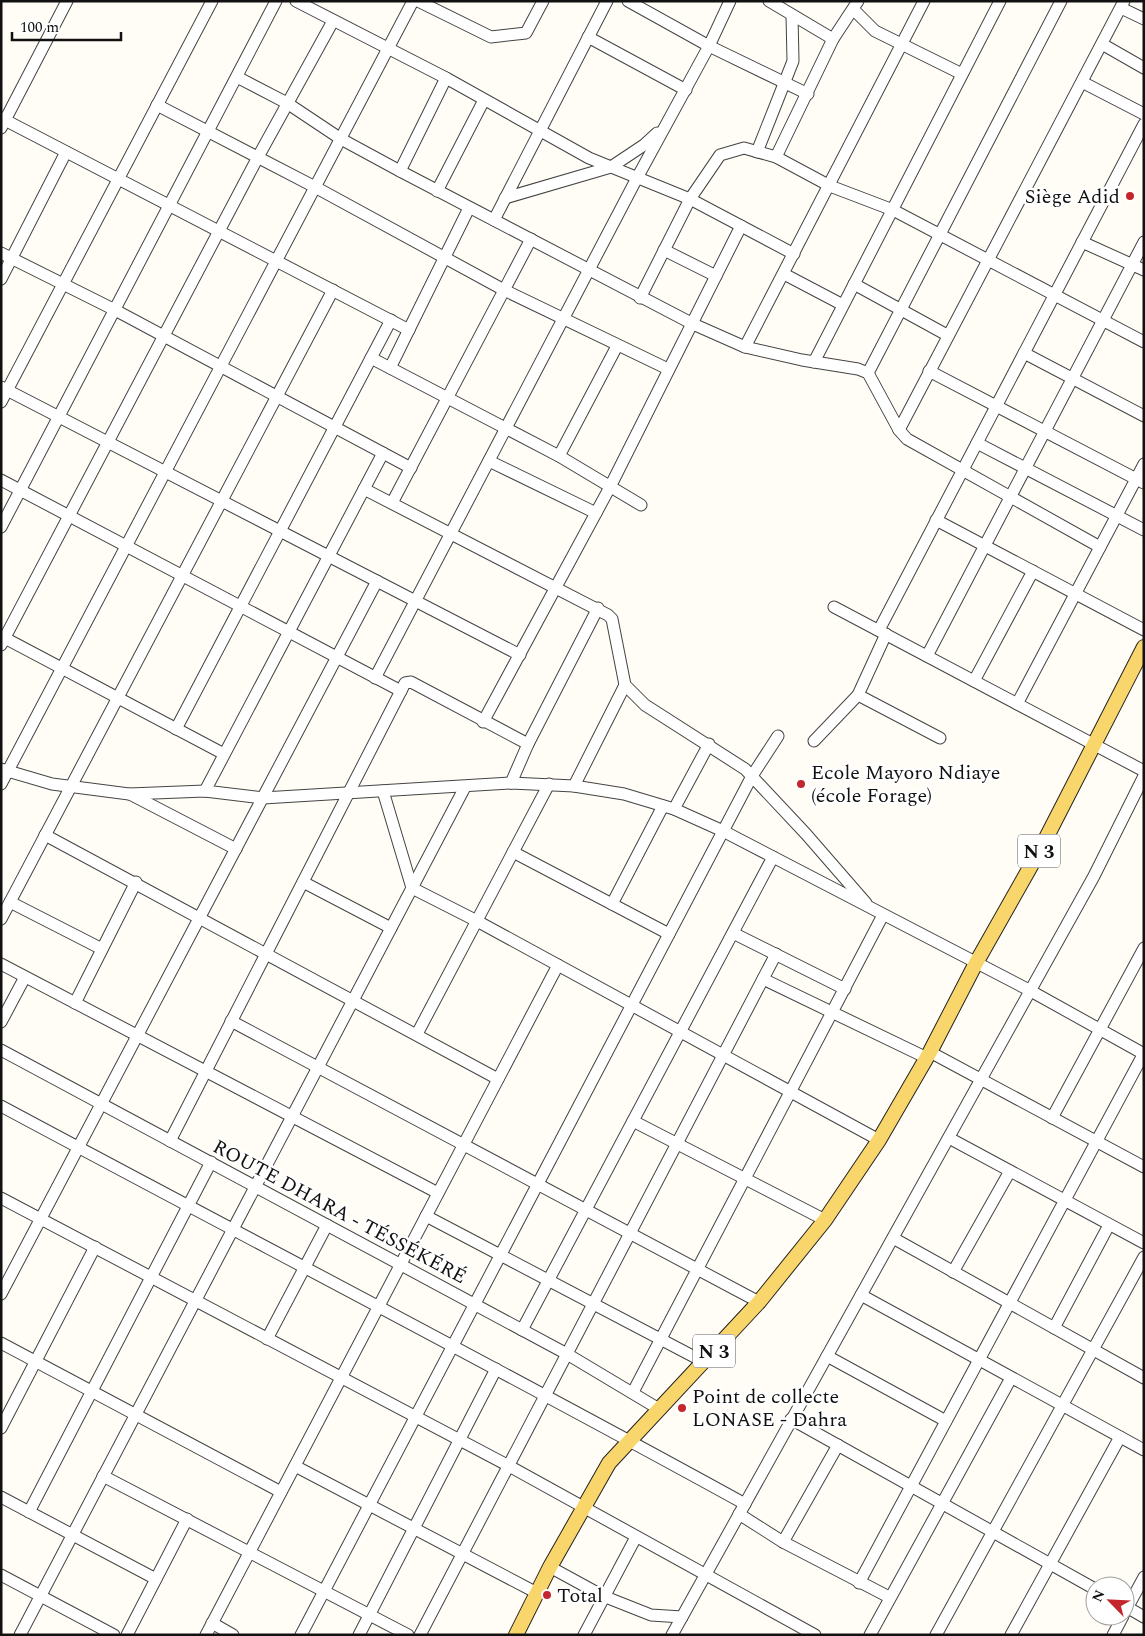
<svg xmlns="http://www.w3.org/2000/svg" width="1145" height="1636" viewBox="0 0 1145 1636" font-family="Spectral,serif">
<rect width="100%" height="100%" fill="#fffdf5"/>
<g fill="none" stroke-linecap="round" stroke-linejoin="round">
<!-- minor casing -->
<g stroke="#444" stroke-width="13">
<g id="minor">
<polyline points="296,1 446,78 589,158 690,199 794,254"/>
<polyline points="418,1 491,37 526,33 543,1"/>
<polyline points="628,1 709,46 808,94"/>
<polyline points="769,1 833,39"/>
<polyline points="1121,8 1144,19"/>
<polyline points="854,10 875,31 962,74"/>
<polyline points="588,37 686,90"/>
<polyline points="1102,44 1144,68"/>
<polyline points="237,77 287,103 341,139 400,171 693,324 745,347 802,360 858,369 868,373 899,430 907,439 1100,547"/>
<polyline points="1082,82 1144,114"/>
<polyline points="157,105 315,187 504,290 668,369"/>
<polyline points="1,118 409,330"/>
<polyline points="1,128 67,1"/>
<polyline points="757,152 793,61 792,15"/>
<polyline points="776,157 833,39 858,1"/>
<polyline points="400,171 446,78"/>
<polyline points="437,191 484,100"/>
<polyline points="505,198 611,167 644,145 657,133"/>
<polyline points="494,220 607,1"/>
<polyline points="1082,242 1144,270"/>
<polyline points="664,250 716,276"/>
<polyline points="1,253 115,310 411,468"/>
<polyline points="784,274 843,305"/>
<polyline points="1,279 66,152"/>
<polyline points="854,284 947,335"/>
<polyline points="640,298 690,199 720,155 744,148 776,157 830,186 893,210 1144,342"/>
<polyline points="745,347 924,1"/>
<polyline points="1024,353 1144,416"/>
<polyline points="371,358 559,456 641,505"/>
<polyline points="814,362 1000,1"/>
<polyline points="390,368 469,208"/>
<polyline points="929,371 1144,483"/>
<polyline points="868,373 1061,1"/>
<polyline points="1,387 520,655"/>
<polyline points="1,402 212,1"/>
<polyline points="899,430 1124,1"/>
<polyline points="977,443 1144,530"/>
<polyline points="559,456 617,346"/>
<polyline points="489,461 596,513"/>
<polyline points="1,480 401,691"/>
<polyline points="364,489 608,615 612,619 625,685 645,705 745,769 806,834 866,903"/>
<polyline points="392,503 531,239"/>
<polyline points="936,520 1144,630"/>
<polyline points="1,527 276,1"/>
<polyline points="834,607 1144,771"/>
<polyline points="879,630 1144,124"/>
<polyline points="1,636 224,754"/>
<polyline points="1,645 258,157 333,21"/>
<polyline points="927,656 1144,242"/>
<polyline points="375,678 637,178 709,46 730,1"/>
<polyline points="974,681 1033,571"/>
<polyline points="858,695 940,738"/>
<polyline points="1017,704 1144,464"/>
<polyline points="483,722 610,487 741,226"/>
<polyline points="176,729 391,320"/>
<polyline points="814,741 858,695 886,634"/>
<polyline points="1,769 52,784 129,794 205,791 263,798 511,783 574,786 624,794 674,809 723,831 1029,990 1144,1054"/>
<polyline points="511,783 528,744 598,608"/>
<polyline points="1,784 413,1"/>
<polyline points="574,786 625,685"/>
<polyline points="205,791 383,453"/>
<polyline points="383,791 412,888 477,921 879,1140"/>
<polyline points="130,794 236,849"/>
<polyline points="674,809 709,744"/>
<polyline points="45,835 498,1079"/>
<polyline points="513,852 669,934"/>
<polyline points="303,882 391,928"/>
<polyline points="10,902 102,949"/>
<polyline points="612,904 663,806"/>
<polyline points="1,919 333,290"/>
<polyline points="733,933 845,989"/>
<polyline points="1,964 438,1193"/>
<polyline points="763,979 927,1058"/>
<polyline points="75,1003 136,882"/>
<polyline points="231,1021 759,1302"/>
<polyline points="1,1022 25,977"/>
<polyline points="417,1034 549,784"/>
<polyline points="1,1050 567,1354 659,1409"/>
<polyline points="930,1052 1144,1167"/>
<path d="M1 1106C249 1239 498 1368 745 1504"/>
<polyline points="1052,1118 1144,948"/>
<polyline points="633,1121 825,1220"/>
<polyline points="949,1138 1144,1243"/>
<polyline points="170,1141 405,683 411,682 528,744"/>
<polyline points="1,1198 509,1466 815,1635"/>
<polyline points="426,1216 704,1362"/>
<polyline points="893,1238 1144,1378"/>
<polyline points="953,1272 1010,1171"/>
<polyline points="1,1294 377,581"/>
<polyline points="861,1295 1144,1450"/>
<polyline points="1054,1328 1109,1225"/>
<polyline points="522,1330 773,857"/>
<polyline points="267,1339 327,1225"/>
<polyline points="1,1343 281,1492"/>
<polyline points="827,1356 946,1421"/>
<polyline points="633,1392 883,915"/>
<polyline points="791,1419 1095,1589"/>
<polyline points="1,1428 95,1247"/>
<polyline points="295,1466 537,1593"/>
<polyline points="103,1476 408,1635"/>
<polyline points="1,1497 156,1579"/>
<polyline points="29,1512 211,1162"/>
<polyline points="739,1514 783,1542 889,1597"/>
<polyline points="783,1542 838,1445"/>
<polyline points="550,1567 603,1596 651,1615 682,1617"/>
<polyline points="1,1575 114,1635"/>
<polyline points="859,1583 1144,1053"/>
<polyline points="1125,1606 1144,1617"/>
<polyline points="1125,1612 1144,1577"/>
<polyline points="212,1623 233,1635"/>
<polyline points="20,1635 465,787"/>
<polyline points="127,1635 187,1519"/>
<polyline points="206,1635 558,965"/>
<polyline points="301,1635 752,776 778,736"/>
<polyline points="359,1635 496,1369"/>
<polyline points="420,1635 776,954"/>
<polyline points="584,1635 636,1537"/>
<polyline points="672,1635 1094,876 1144,776"/>
<polyline points="870,1635 1011,1378"/>
<polyline points="936,1635 1144,1257"/>
<polyline points="1011,1635 1120,1437"/>
<polyline points="1113,1635 1123,1616"/>
</g>
</g>
<!-- major casing -->
<g stroke="#222" stroke-width="16">
<polyline id="major" points="516,1635 550,1567 609,1463 759,1302 825,1220 879,1140 930,1052 976,963 1041,848 1144,647"/>
</g>
<!-- minor -->
<use href="#minor" stroke="#fff" stroke-width="11"/>
<!-- major -->
<use href="#major" stroke="#f9d66b" stroke-width="14"/>
</g>
<!-- markers -->
<g fill="#c4262e" stroke="#fff" stroke-width="2">
<circle cx="1130" cy="196" r="5"/>
<circle cx="801" cy="784" r="5"/>
<circle cx="682" cy="1408" r="5"/>
<circle cx="547" cy="1595" r="5"/>
</g>
<g text-anchor="middle" stroke-width="5" stroke-linejoin="round" paint-order="stroke">
<!-- shield labels -->
<g fill="#fff" stroke="#585858" stroke-width="1">
<rect x="1018" y="834.5" width="42" height="33" rx="4"/>
<rect x="693" y="1334.5" width="42" height="33" rx="4"/>
</g>
<g font-size="19" font-weight="bold" fill="#111">
<text x="1039" y="858">N 3</text>
<text x="714" y="1358">N 3</text>
</g>
<!-- poi labels -->
<g font-size="20" fill="#111" stroke="#fff" text-anchor="start">
<text x="1120" y="203" text-anchor="end">Siège Adid</text>
<text x="811" y="779">Ecole Mayoro Ndiaye<tspan x="811" dy="23">(école Forage)</tspan></text>
<text x="692" y="1403">Point de collecte<tspan x="692" dy="23">LONASE - Dahra</tspan></text>
<text x="557" y="1602">Total</text>
</g>
<!-- street labels -->
<g font-size="20" fill="#111" stroke="#fff">
<text transform="translate(340 1211) rotate(28)" y="7">ROUTE DHARA - TÉSSÉKÉRÉ</text>
</g>
</g>
<!-- border -->
<rect width="1145" height="1636" fill="none" stroke="#111111" stroke-width="5"/>
<!-- north arrow -->
<g transform="translate(1110 1601) rotate(294)"><circle r="24" fill="#ffffff" stroke="#a0a0a0"/>
<path d="M0-4L9 19L0 12L-9 19Z" fill="#c4262e"/>
<text y="-8" font-size="14" font-weight="bold" text-anchor="middle" fill="#111111">N</text>
</g>
<!-- scale -->
<path d="M12 32v8h109v-8" fill="none" stroke="#111111" stroke-width="2.5"/>
<text x="20" y="32" font-size="15" fill="#111111" stroke="#ffffff" stroke-width="4" paint-order="stroke">100 m</text>
</svg>
